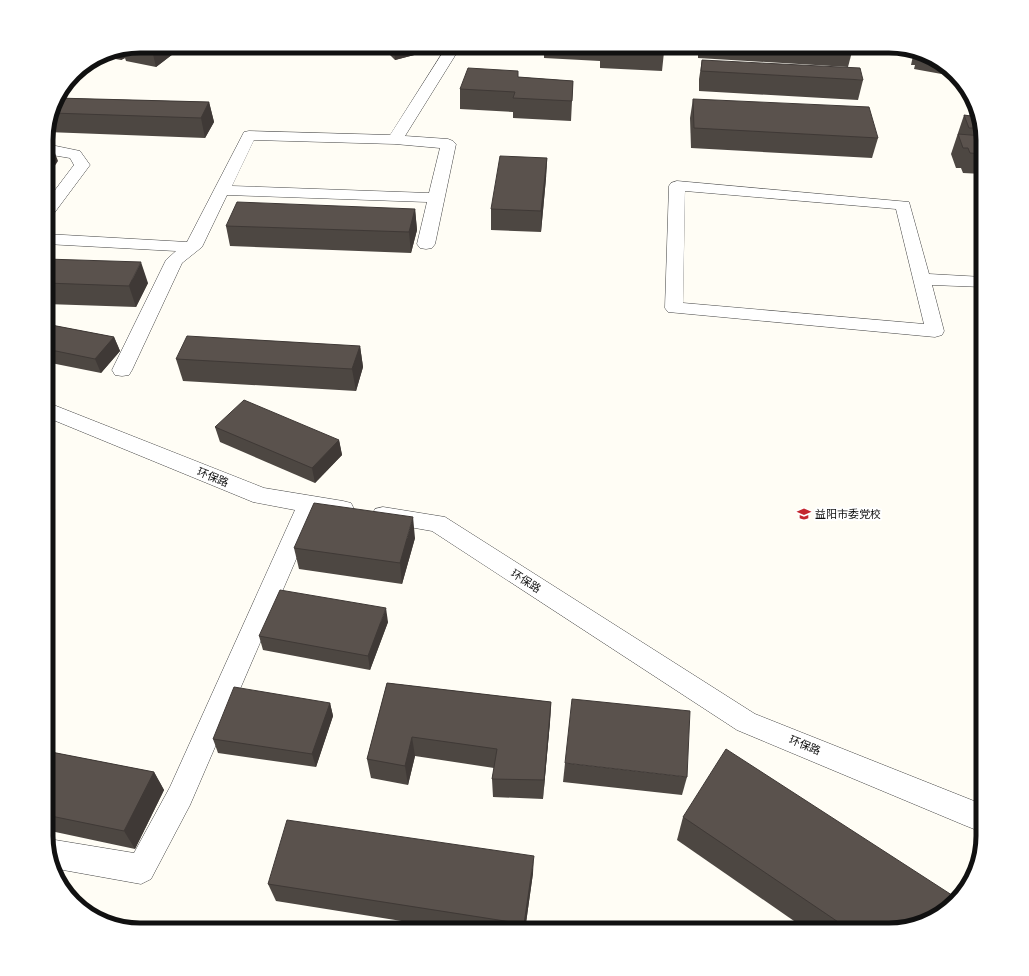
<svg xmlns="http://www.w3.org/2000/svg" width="1029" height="976" viewBox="0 0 1029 976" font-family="Lora,'Noto Sans SC',serif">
<rect width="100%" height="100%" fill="#fffdf5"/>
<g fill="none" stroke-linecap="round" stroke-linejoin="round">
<!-- minor casing -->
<g stroke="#444" stroke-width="1">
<g id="minor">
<path d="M447 46H461L405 136 448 139 453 141 456 144 435 244 432 248 426 249 420 248 417 244 427 202 227 195 202 247 182 263 132 370 129 375 122 376 115 375 112 370 166 260 176 251 46 244V234L187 242 244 132 249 131 390 135ZM254 140 395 144 440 148 429 193 232 186Z"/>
<polygon points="46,144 80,151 90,165 52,216 46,218 46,202 74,165 70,158 46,154"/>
<path d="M677 181 909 202 929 274 983 277V287L932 285 944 331 942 335 935 337 668 312 665 308 669 186 671 183ZM685 191 896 209 924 324 683 303Z"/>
<polygon points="46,402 264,488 343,501 351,503 354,509 351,515 343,517 316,513 190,805 151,879 141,884 52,868 46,840 49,839 134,853 170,787 295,510 253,502 46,417"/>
<polygon points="383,507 445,517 755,714 974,801 983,801 983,829 974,829 964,825 737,730 432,531 375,521 372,515 375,509"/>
</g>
</g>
<!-- minor -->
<use href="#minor" fill="#fff" fill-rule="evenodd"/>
</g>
<!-- wall -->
<g fill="#4d4742">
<polygon points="140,46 173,54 156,67 126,61 125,58 121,60 99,56 104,53"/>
<polygon points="347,46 417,46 418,54 395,60 387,52"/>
<polygon points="494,46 664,46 664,52 662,71 600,68 600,61 544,58 544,52 494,50"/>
<polygon points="698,46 852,46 853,48 848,67 698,58"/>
<polygon points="914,51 930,56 956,74 958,77 914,69 915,65 911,65"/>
<polygon points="702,60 863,80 858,100 699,91 699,79"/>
<polygon points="518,77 573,81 571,121 513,118 513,112 460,109 460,89"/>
<polygon points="56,98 209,102 214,122 205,138 47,132"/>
<polygon points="693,99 878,138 872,158 691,148 690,118"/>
<polygon points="970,113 978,114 983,134 983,174 963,173 961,168 956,168 951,154 964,115 969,116"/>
<polygon points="547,158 546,178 541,232 491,230 491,209"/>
<polygon points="415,209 417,230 411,253 230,246 226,226"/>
<polygon points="46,259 148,283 136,307 46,304"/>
<polygon points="46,324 114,337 120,351 101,373 46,362"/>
<polygon points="360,346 363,367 356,391 183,381 176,359"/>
<polygon points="215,427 339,440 342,455 315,483 220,442"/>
<polygon points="415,538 402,584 299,569 294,548"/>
<polygon points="388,622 370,670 263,650 259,636"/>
<polygon points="387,683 551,702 550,722 543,799 493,797 492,779 494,768 415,756 408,785 371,778 367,759"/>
<polygon points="330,703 333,716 316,767 218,753 213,739"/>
<polygon points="46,751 154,772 164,790 135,849 46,830"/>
<polygon points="565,763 687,777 682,795 563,782"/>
<polygon points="683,817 895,930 807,930 677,840"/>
<polygon points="533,873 525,930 458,930 276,901 268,884"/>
</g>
<!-- shaded-wall -->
<g fill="#3f3936">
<polygon points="164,46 171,46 173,54 156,67 153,54"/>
<polygon points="394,46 417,46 418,54 395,60"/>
<polygon points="122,49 125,58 121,60 118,50"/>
<polygon points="209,102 214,122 205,138 201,118"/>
<polygon points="53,148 58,161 46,179 46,157"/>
<polygon points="547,158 546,178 541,232 541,211"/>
<polygon points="415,209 417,230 411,253 409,232"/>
<polygon points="141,262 148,283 136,307 129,286"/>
<polygon points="114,337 120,351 101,373 95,359"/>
<polygon points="360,346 363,367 356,391 352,369"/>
<polygon points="339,440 342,455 315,483 312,468"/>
<polygon points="413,517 415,538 402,584 400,563"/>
<polygon points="386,608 388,622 370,670 368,656"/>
<polygon points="551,702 550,722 543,799 544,780"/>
<polygon points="330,703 333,716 316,767 312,754"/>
<polygon points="412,737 415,756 408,785 405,766"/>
<polygon points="154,772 164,790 135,849 124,831"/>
<polygon points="534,856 533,873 525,930 524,930 524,924"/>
</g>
<!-- building -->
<g fill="#5a524d" stroke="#3f3936">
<polygon points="140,46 164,46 153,54 125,49"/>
<polygon points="601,46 664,46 664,52 601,49"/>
<polygon points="826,46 852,46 853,48"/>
<polygon points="702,60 860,68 863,80 701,71"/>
<polygon points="468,68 518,71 518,77 573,81 572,101 513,98 515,92 460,89"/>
<polygon points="56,98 209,102 201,118 52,113"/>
<polygon points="693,99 869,107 878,138 694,128"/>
<polygon points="970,113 978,114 983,133 981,128 969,128 964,115 971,116"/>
<polygon points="958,134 983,136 983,154 970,153 968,148 963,148"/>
<polygon points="46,147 53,148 46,157"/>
<polygon points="500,156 547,158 541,211 491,209"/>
<polygon points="237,202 415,209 409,232 226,226"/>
<polygon points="46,259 141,262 129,286 46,283"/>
<polygon points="46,324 114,337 95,359 46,349"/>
<polygon points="187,336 360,346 352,369 176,359"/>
<polygon points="244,400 339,440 312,468 215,427"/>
<polygon points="314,503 413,517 400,563 294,548"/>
<polygon points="280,590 386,608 368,656 259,636"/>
<polygon points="387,683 551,702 544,780 492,779 497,749 412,737 405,766 367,759"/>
<polygon points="234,687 330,703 312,754 213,739"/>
<polygon points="572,699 690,711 687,777 565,763"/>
<polygon points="726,749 958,899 955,903 925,923 895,930 850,930 683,817"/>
<polygon points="46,751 154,772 124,831 46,815"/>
<polygon points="287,820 534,856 524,924 268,884"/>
</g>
<!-- icons -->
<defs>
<g id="school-bare" transform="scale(1.08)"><path d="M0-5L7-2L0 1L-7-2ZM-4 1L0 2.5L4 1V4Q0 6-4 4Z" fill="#c4262e" stroke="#fff" stroke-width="2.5" paint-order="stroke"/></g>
</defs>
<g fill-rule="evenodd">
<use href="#school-bare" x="804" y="514"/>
</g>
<g text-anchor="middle" stroke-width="4" stroke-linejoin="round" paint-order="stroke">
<!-- street labels -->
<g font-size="11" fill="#111" stroke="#fff">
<text transform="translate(213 477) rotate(22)" y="4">环保路</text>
<text transform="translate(526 581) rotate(33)" y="4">环保路</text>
<text transform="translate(805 745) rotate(22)" y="4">环保路</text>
</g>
<!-- poi labels -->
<g font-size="11" fill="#111" stroke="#fff" text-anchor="start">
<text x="815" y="518">益阳市委党校</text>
</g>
</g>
<!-- crop -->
<path d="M0 0H1029V976H0ZM140 53H889A87 87 0 0 1 976 140V836A87 87 0 0 1 889 923H140A87 87 0 0 1 53 836V140A87 87 0 0 1 140 53Z" fill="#fff" fill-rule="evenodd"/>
<path fill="none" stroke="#111" stroke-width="5" d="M140 53H889A87 87 0 0 1 976 140V836A87 87 0 0 1 889 923H140A87 87 0 0 1 53 836V140A87 87 0 0 1 140 53Z"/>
</svg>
